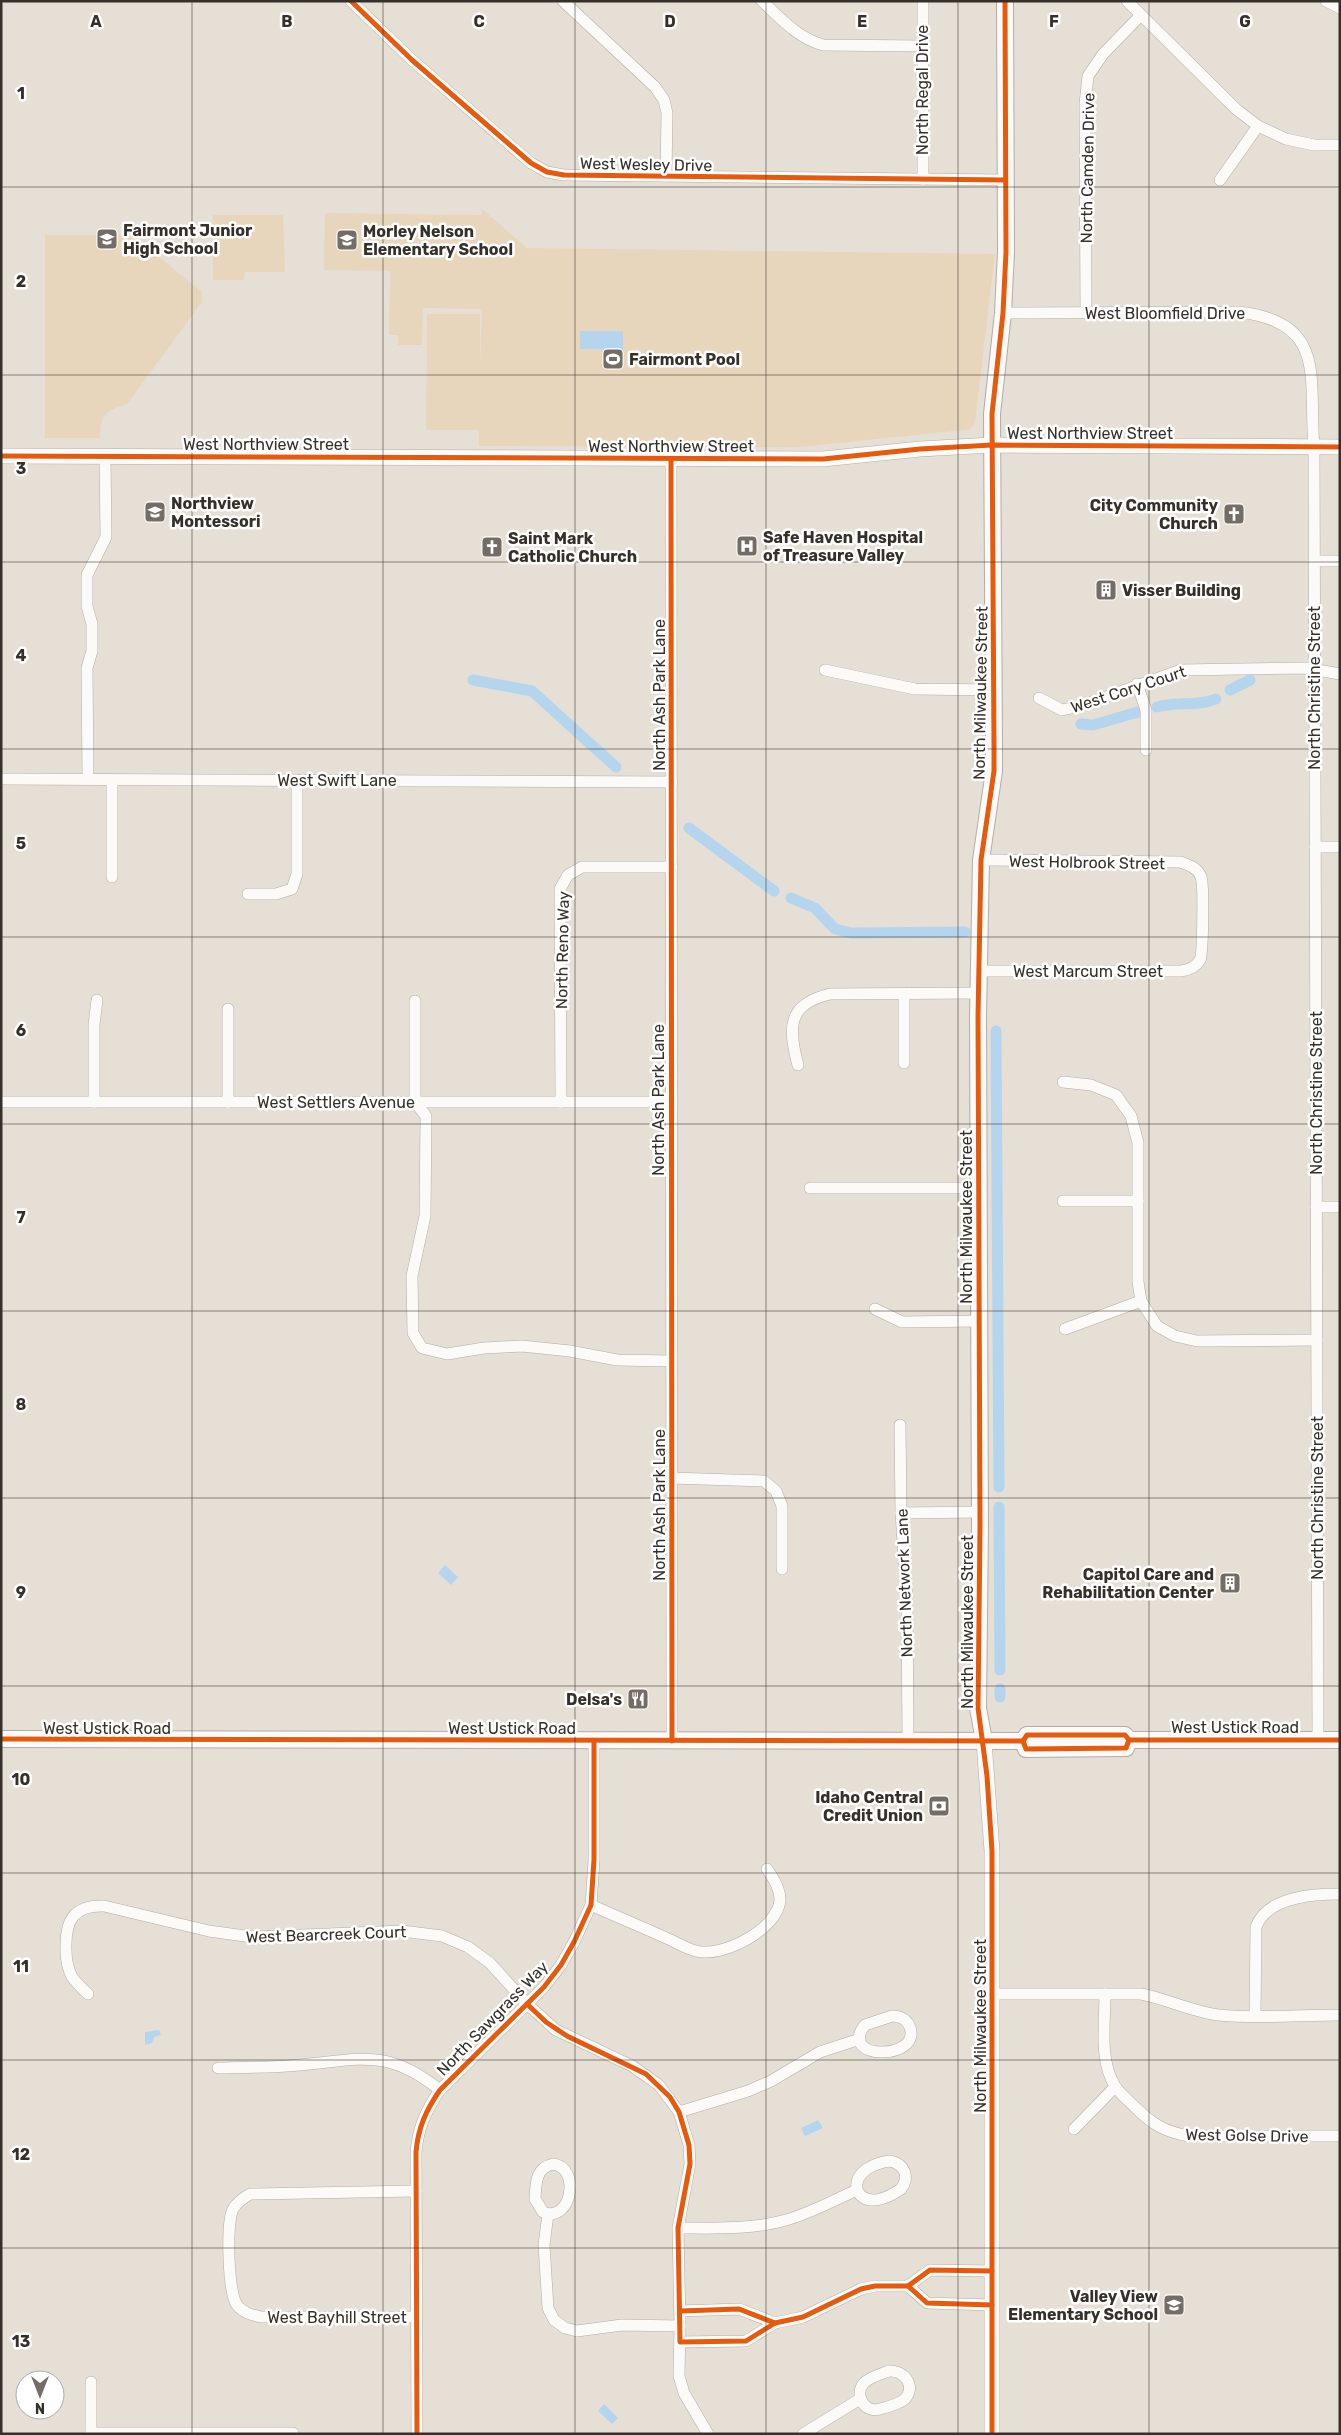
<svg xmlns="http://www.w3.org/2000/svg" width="1341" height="2435" viewBox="0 0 1341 2435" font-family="Rubik,sans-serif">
<rect width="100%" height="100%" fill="#e6dfd5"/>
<!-- green -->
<g fill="#e8d6bc">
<polygon points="482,209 527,248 995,254 975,422 970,429 955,431 800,447 479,446 479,430 426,430 427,314 480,314 480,363 482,309 423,308 422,345 398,345 398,335 389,335 390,271 324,270 325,213 482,215"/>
<polygon points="213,215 283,215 285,272 245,272 244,280 213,280"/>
<path d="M45 235H132L202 292V302L127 404C105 411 100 414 100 438H45Z"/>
</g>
<!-- water -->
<g fill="#b5d5ee">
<polygon points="580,331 623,331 623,368 603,368 603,349 580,349"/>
<polygon points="445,1565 458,1577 451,1585 438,1573"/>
<polygon points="159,2030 161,2035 154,2037 152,2043 145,2045 145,2032"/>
<polygon points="818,2120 823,2128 805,2136 801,2128"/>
<polygon points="604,2404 618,2418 612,2424 598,2411"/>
</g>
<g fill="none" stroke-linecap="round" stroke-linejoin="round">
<!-- canal -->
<g stroke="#b5d5ee" stroke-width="11">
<polyline points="473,680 532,691 616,767"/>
<polyline points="1230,690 1250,680"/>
<path d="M1157 707C1178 701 1196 707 1216 699"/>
<polyline points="1081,724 1093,725 1138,712"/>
<polyline points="689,828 774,891"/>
<polyline points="791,898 815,908 835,929 851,933 965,932"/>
<polyline points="996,1031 999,1487"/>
<polyline points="999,1507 1000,1670"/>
<polyline points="1000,1689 1000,1697"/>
</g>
<!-- minor casing -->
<g stroke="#b2ada5" stroke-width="12">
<g id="minor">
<polyline points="351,1 412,60 531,163 547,172 564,175 1005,180"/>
<polyline points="563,1 655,87 664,100 667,113 666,176"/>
<path d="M762 1C781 19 798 38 823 45L922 46"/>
<polyline points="923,1 923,179"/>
<polyline points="1127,1 1236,109 1258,126 1286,139 1314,145 1340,145"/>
<polyline points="1326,1 1340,8"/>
<polyline points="1220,180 1258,126"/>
<polyline points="1086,312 1085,104 1088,76 1103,54 1141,15"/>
<path d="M1003 313 1239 312C1329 322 1308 381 1314 447L1318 1739"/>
<polyline points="671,459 672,1741"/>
<polyline points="1314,561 1340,561"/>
<polyline points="825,670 915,689 995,690"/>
<polyline points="1137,684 1146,710 1146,750"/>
<polyline points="1039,698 1062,710 1084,705 1181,670 1306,668 1340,674"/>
<polyline points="1,779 672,782"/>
<polyline points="88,779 87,668 92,651 92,624 87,606 87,575 106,537 105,456"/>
<polyline points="112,779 112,877"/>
<polyline points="1315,847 1340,847"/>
<polyline points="248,894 276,894 292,889 297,874 297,780"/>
<path d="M979 971H1181C1188 970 1196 967 1200 960 1203 954 1204 884 1201 877 1198 868 1189 865 1180 862L981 860"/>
<polyline points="904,993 904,1063"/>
<polyline points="415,1001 415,1102 426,1116 425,1216 412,1276 413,1333 422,1348 447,1354 484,1348 522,1346 570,1351 617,1360 671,1361"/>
<polyline points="228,1009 228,1102"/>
<path d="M798 1065C788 1028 787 1004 830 994L979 993"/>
<polyline points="1063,1082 1091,1085 1116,1095 1131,1116 1138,1143 1138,1282 1141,1301"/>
<polyline points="1,1102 670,1102"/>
<polyline points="94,1102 94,1025 97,1000"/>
<polyline points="561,1102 560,889 568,875 582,867 672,867"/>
<polyline points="810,1188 978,1188"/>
<polyline points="1063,1201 1138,1201"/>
<polyline points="1316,1207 1340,1207"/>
<polyline points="875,1309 902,1322 979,1321"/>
<polyline points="1065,1329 1141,1301 1157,1326 1175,1336 1197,1341 1317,1340"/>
<polyline points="900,1425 901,1513 907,1600 908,1741"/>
<polyline points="671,1478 764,1481 776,1491 782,1506 782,1569"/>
<polyline points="901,1513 980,1512"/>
<path d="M591 1905C615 1916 640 1926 664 1937 674 1941 685 1948 696 1951 723 1958 778 1929 780 1900 780 1888 773 1878 767 1869"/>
<path d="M88 1994C83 1989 76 1983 72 1977 68 1969 66 1959 66 1950 65 1921 73 1905 104 1906L209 1931 252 1937 402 1931 442 1936 468 1947 490 1963 527 2004 556 2030 632 2066 659 2085 679 2112 689 2145 690 2164 678 2228 680 2326 679 2376 684 2393 708 2434"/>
<path d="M993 1994H1141C1168 1999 1192 2012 1219 2015 1257 2019 1302 2015 1340 2015"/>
<path d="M1105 1994C1105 2023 1099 2061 1115 2086 1120 2094 1129 2101 1136 2108 1153 2125 1166 2132 1189 2136H1340"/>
<path d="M1255 2015 1256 1927C1267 1897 1311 1894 1340 1894"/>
<path d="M892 2016C899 2016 905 2018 909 2025 926 2060 836 2062 865 2025Z"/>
<path d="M218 2068C245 2067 272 2068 299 2065 361 2060 386 2047 440 2090"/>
<polyline points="679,2112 748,2091 771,2081 820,2052 860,2039"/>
<polyline points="1074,2129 1115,2087"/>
<path d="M890 2161C905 2164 910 2177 901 2189 888 2198 866 2208 857 2190 854 2171 875 2163 890 2161Z"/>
<path d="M553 2164C581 2167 572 2224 543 2212L535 2199C536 2184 535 2168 553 2164Z"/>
<polyline points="548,2214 544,2245 548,2308 554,2320 565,2328 577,2331 622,2325 680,2326"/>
<path d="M678 2228C714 2228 751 2230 786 2220 811 2213 834 2200 857 2190"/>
<polyline points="992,2305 927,2303 908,2286 930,2270 992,2271"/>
<path d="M416 2317H261C252 2315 243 2313 237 2305 228 2293 226 2223 233 2209 237 2202 243 2198 250 2194L416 2191"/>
<polyline points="775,2323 803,2317 861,2289 875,2286 908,2286"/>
<polyline points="680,2342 746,2341 775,2323 739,2309 680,2311"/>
<path d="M889 2371C903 2370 917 2385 905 2399 899 2404 888 2407 880 2409 864 2414 854 2394 864 2383 870 2377 881 2374 889 2371Z"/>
<polyline points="91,2382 91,2434"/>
<polyline points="91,2433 293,2433"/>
<path d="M417 2434 416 2152C418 2128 426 2110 440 2090L544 1987 561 1965 574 1942 591 1905 594 1860V1741"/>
<polyline points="803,2434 860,2399"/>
</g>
</g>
<!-- tertiary casing -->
<g stroke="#b2ada5" stroke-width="16">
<g id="tertiary">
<polyline points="1,456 823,459 920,449 992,445 1340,447"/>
<polyline points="984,1741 992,1851 992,2434"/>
</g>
</g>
<!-- secondary casing -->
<g stroke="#b2ada5" stroke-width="18">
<g id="secondary">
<polyline points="1,1739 1023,1741"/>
<polyline points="1129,1740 1126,1748 1026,1749 1023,1741 1027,1735 1125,1735 1129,1740 1340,1740"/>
<polyline points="984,1741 978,1708 980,1527 978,1016 981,860 994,771 994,748 992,414 1003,313 1006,252 1005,1"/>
</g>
</g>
<!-- minor -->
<use href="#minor" stroke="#fbfaf9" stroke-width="11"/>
<!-- tertiary -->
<use href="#tertiary" stroke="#fbfaf9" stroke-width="15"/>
<!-- secondary -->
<use href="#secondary" stroke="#fbfaf9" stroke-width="16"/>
<!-- cycleway casing -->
<g stroke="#fff" stroke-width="8">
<g id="cycleway">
<polyline points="351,1 412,60 531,163 547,172 564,175 1005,180"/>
<polyline points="1,456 823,459 920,449 992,445 1340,447"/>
<polyline points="671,459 672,1741"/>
<polyline points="1,1739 1023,1741"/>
<polyline points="1129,1740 1126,1748 1026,1749 1023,1741 1027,1735 1125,1735 1129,1740 1340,1740"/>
<polyline points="527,2004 546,2022 567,2036 646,2074 670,2097 679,2112 689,2145 690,2164 678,2228 680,2342 746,2341 775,2323 739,2309 680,2311"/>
<polyline points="992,2305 927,2303 908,2286 930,2270 992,2271"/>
<polyline points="775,2323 803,2317 861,2289 875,2286 908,2286"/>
<path d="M417 2434 416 2152C418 2128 426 2110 440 2090L544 1987 561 1965 574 1942 591 1905 594 1860V1741"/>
<polyline points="992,2434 992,1851 987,1776 978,1708 980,1527 978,1016 981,860 994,771 994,748 992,414 1003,313 1006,252 1005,1"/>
</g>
</g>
<!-- cycleway -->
<use href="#cycleway" stroke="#e8590c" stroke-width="5"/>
</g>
<!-- grid -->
<path fill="none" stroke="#35302a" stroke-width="1" stroke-opacity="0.55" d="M192 1V2434M383 1V2434M575 1V2434M766 1V2434M958 1V2434M1149 1V2434M1 187H1340M1 375H1340M1 562H1340M1 749H1340M1 937H1340M1 1124H1340M1 1311H1340M1 1498H1340M1 1686H1340M1 1873H1340M1 2060H1340M1 2248H1340"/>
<!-- icons -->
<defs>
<g id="school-square" transform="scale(1.125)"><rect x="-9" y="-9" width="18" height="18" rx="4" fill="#736d66" stroke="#fff"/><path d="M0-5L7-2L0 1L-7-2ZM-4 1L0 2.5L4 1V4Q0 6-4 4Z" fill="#fff"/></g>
<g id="stadium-square" transform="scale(1.125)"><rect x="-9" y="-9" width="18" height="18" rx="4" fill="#736d66" stroke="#fff"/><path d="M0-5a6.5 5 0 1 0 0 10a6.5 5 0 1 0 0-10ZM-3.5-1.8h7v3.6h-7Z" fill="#fff"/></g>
<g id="church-square" transform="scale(1.125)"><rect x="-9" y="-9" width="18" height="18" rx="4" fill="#736d66" stroke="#fff"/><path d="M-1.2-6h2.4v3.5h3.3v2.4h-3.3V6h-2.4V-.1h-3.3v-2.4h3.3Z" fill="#fff"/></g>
<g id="hospital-square" transform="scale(1.125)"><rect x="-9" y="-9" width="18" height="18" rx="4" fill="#736d66" stroke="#fff"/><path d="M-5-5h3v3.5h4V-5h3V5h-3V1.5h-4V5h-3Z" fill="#fff"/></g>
<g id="building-square" transform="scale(1.125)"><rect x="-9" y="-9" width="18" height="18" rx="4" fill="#736d66" stroke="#fff"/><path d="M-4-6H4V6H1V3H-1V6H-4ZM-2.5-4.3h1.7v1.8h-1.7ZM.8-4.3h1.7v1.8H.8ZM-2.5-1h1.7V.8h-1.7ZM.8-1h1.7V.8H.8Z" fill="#fff"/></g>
<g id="restaurant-square" transform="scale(1.125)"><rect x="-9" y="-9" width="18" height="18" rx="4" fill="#736d66" stroke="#fff"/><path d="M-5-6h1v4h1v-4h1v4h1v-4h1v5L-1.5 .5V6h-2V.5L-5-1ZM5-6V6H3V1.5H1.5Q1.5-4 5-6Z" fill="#fff"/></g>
<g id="bank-square" transform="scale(1.125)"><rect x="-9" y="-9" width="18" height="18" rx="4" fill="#736d66" stroke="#fff"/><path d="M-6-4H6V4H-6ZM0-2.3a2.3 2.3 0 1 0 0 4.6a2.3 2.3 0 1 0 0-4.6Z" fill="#fff"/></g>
</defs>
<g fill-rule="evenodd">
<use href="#school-square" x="107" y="239"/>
<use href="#school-square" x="347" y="240"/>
<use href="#stadium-square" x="613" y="359"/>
<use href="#school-square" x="155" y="512"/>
<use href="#church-square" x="1234" y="514"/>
<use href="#hospital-square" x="747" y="546"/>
<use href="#church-square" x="492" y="547"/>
<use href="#building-square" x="1106" y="590"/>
<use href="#building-square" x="1230" y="1583"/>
<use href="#restaurant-square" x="638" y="1699"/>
<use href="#bank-square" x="939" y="1806"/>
<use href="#school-square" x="1174" y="2305"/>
</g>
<g text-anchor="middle" stroke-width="5" stroke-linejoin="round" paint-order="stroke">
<!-- street labels -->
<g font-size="16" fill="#35302a" stroke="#fff">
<text transform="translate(922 90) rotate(-90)" y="6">North Regal Drive</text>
<text transform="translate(646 164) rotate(1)" y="6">West Wesley Drive</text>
<text transform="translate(1087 168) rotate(-89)" y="6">North Camden Drive</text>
<text x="1165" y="319">West Bloomfield Drive</text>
<text x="1090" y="439">West Northview Street</text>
<text x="266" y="450">West Northview Street</text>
<text x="671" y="452">West Northview Street</text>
<text transform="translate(1314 688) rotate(-90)" y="6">North Christine Street</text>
<text transform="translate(1128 689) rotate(-18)" y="6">West Cory Court</text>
<text transform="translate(980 693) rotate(-89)" y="6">North Milwaukee Street</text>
<text transform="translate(659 695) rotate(-90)" y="6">North Ash Park Lane</text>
<text x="337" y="786">West Swift Lane</text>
<text transform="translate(1087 862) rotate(1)" y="6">West Holbrook Street</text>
<text transform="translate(562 950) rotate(-89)" y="6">North Reno Way</text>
<text x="1088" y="977">West Marcum Street</text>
<text transform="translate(1316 1093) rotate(-90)" y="6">North Christine Street</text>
<text transform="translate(658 1100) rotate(-90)" y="6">North Ash Park Lane</text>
<text x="336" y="1108">West Settlers Avenue</text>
<text transform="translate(966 1217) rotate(-90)" y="6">North Milwaukee Street</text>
<text transform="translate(1317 1498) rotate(-90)" y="6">North Christine Street</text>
<text transform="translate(659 1505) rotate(-90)" y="6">North Ash Park Lane</text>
<text transform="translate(904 1583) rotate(-92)" y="6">North Network Lane</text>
<text transform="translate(967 1622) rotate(-90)" y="6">North Milwaukee Street</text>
<text x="1235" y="1733">West Ustick Road</text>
<text x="107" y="1734">West Ustick Road</text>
<text x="512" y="1734">West Ustick Road</text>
<text transform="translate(326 1934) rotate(-2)" y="6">West Bearcreek Court</text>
<text transform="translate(492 2018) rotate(-46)" y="6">North Sawgrass Way</text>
<text transform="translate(980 2026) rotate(-90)" y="6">North Milwaukee Street</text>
<text transform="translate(1247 2135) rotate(1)" y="6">West Golse Drive</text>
<text x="337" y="2323">West Bayhill Street</text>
</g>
<!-- poi labels -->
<g font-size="16" font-weight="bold" fill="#35302a" stroke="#fff" text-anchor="start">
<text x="123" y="236">Fairmont Junior<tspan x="123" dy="18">High School</tspan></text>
<text x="363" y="237">Morley Nelson<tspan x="363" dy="18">Elementary School</tspan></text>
<text x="629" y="365">Fairmont Pool</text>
<text x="171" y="509">Northview<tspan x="171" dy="18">Montessori</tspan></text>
<text x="1218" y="511" text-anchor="end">City Community<tspan x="1218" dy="18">Church</tspan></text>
<text x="763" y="543">Safe Haven Hospital<tspan x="763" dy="18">of Treasure Valley</tspan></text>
<text x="508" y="544">Saint Mark<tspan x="508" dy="18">Catholic Church</tspan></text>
<text x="1122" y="596">Visser Building</text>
<text x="1214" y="1580" text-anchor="end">Capitol Care and<tspan x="1214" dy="18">Rehabilitation Center</tspan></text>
<text x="622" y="1705" text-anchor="end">Delsa's</text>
<text x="923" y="1803" text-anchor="end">Idaho Central<tspan x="923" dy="18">Credit Union</tspan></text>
<text x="1158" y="2302" text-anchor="end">Valley View<tspan x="1158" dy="18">Elementary School</tspan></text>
</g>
</g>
<g font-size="16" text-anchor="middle" font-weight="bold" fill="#35302a" stroke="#fff" stroke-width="5" stroke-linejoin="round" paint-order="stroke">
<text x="96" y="27">A</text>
<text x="287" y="27">B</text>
<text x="479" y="27">C</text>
<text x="670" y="27">D</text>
<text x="862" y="27">E</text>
<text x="1054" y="27">F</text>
<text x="1245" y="27">G</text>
<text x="21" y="99">1</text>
<text x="21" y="287">2</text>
<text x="21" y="474">3</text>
<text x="21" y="661">4</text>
<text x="21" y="849">5</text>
<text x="21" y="1036">6</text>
<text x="21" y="1223">7</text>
<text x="21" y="1410">8</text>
<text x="21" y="1598">9</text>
<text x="21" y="1785">10</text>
<text x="21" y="1972">11</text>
<text x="21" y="2160">12</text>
<text x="21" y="2347">13</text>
</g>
<!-- border -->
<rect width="1341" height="2435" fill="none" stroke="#35302a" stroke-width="5"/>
<!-- north arrow -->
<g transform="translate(40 2395) rotate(180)"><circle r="24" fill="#ffffff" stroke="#aeacaa"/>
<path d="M0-4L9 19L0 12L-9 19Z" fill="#736d66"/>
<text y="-8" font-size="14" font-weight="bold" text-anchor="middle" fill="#35302a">N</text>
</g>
</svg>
